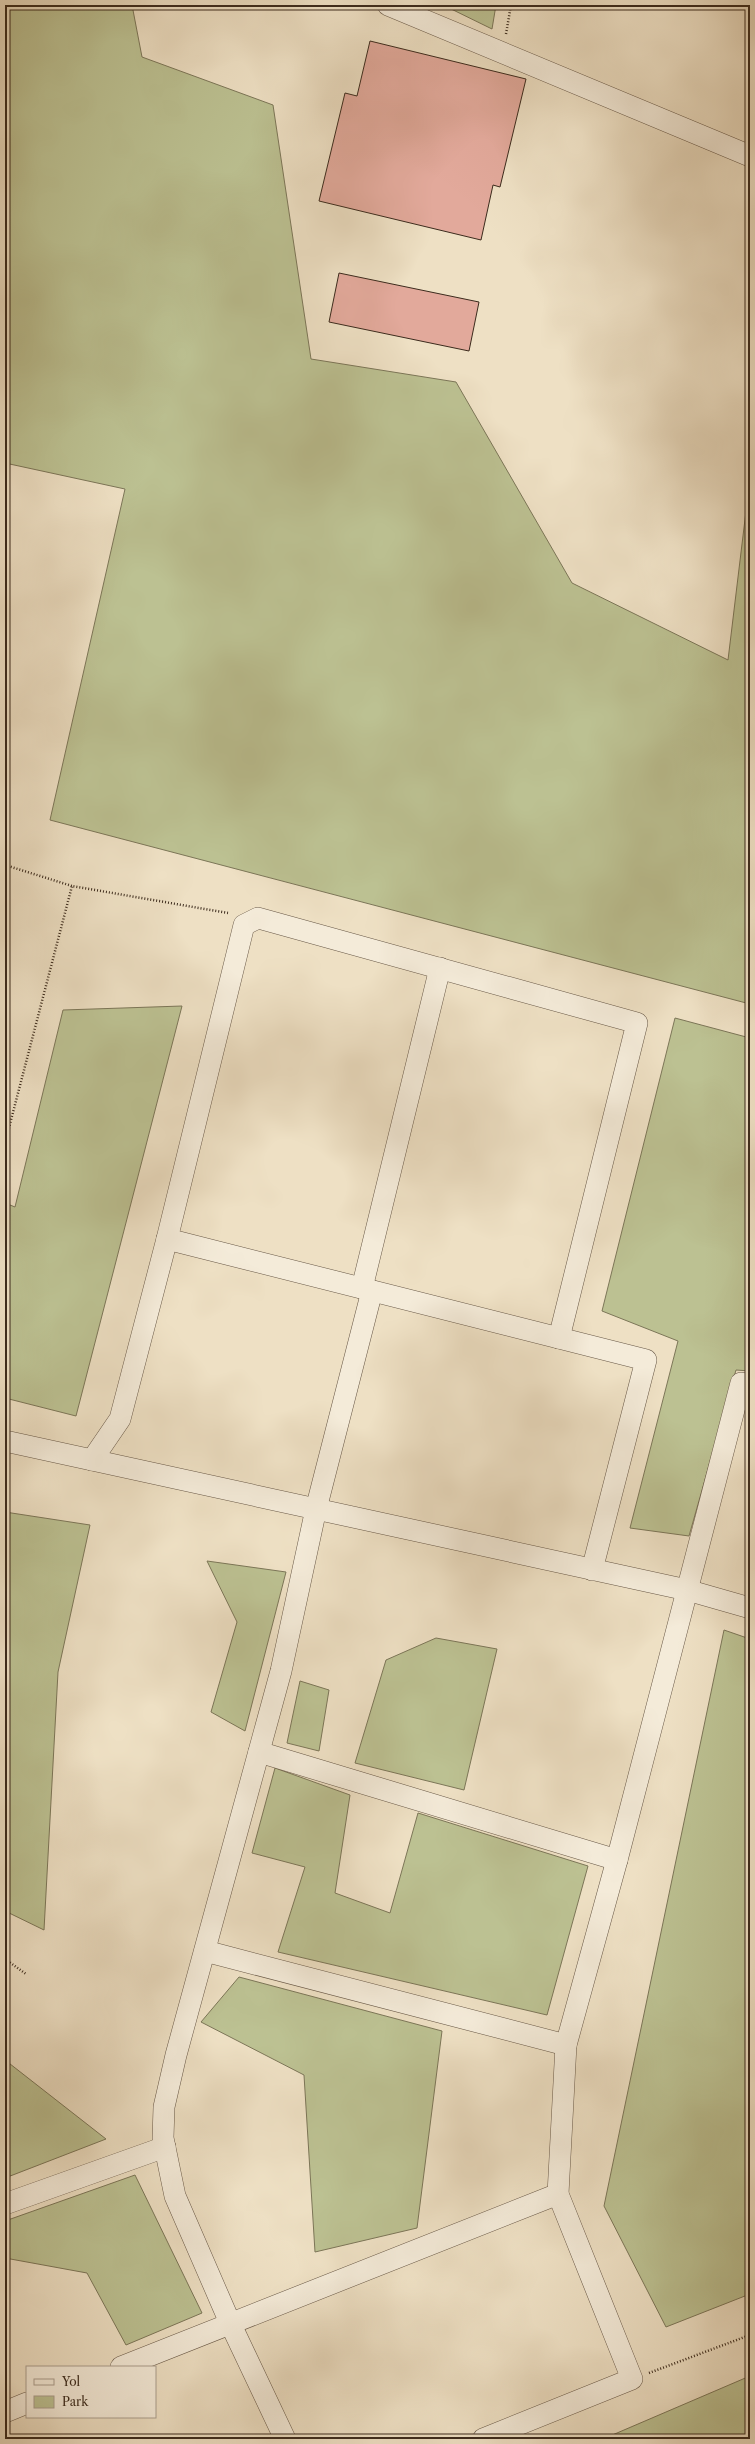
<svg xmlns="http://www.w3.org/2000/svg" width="755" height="2444" viewBox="0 0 755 2444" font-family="'Libre Caslon Text',serif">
<rect width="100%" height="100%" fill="#eee0c4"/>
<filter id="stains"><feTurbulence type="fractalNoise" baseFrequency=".005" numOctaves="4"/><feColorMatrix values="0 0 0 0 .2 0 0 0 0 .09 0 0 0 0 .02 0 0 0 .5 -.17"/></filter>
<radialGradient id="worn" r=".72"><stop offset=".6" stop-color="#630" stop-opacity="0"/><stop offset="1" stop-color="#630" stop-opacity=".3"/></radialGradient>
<!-- green -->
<g fill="#bcc192" stroke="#7c7658">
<polygon points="5,5 132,5 142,57 273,105 311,359 456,382 572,583 728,660 750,478 750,1004 50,820 125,489 5,463"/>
<polygon points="443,5 496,5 492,29"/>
<polygon points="182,1006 76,1416 5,1398 5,1203 15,1207 63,1010"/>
<polygon points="675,1018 750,1038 750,1371 736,1370 689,1536 630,1528 678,1341 602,1311"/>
<polygon points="5,1512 90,1525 58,1672 44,1930 5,1911"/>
<polygon points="207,1561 286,1572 245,1731 211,1712 237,1622"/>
<polygon points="724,1630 750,1639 750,2294 666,2327 604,2206"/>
<polygon points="436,1638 497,1649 464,1790 355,1763 386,1660"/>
<polygon points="300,1681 329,1690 319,1751 287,1743"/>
<polygon points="275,1768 350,1795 335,1893 390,1913 418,1813 588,1866 547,2015 278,1952 305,1867 252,1853"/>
<polygon points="239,1977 442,2031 417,2228 315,2252 304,2075 201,2022"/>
<polygon points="5,2060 106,2139 5,2178"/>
<polygon points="135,2175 202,2313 126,2345 87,2273 5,2258 5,2221"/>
<polygon points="750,2376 750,2439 603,2439"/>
</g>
<!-- building -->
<g fill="#e2a99b" stroke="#3c2b1d">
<polygon points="370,41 526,79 500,187 493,185 481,240 319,201 345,93 357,96"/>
<polygon points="339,273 479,302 469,351 329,322"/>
</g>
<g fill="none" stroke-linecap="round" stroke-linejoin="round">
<!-- minor casing -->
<g stroke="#685847" stroke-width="22">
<g id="minor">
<polyline points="388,5 750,156"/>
<polyline points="167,1239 646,1360 592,1570"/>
<polyline points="362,1288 440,968"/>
<polyline points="5,1441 687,1590 750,1608"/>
<polyline points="92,1460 120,1419 167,1239 244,925 258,918 637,1023 559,1338"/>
<polyline points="259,1752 617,1860"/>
<polyline points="205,1951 566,2045"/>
<polyline points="5,2204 165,2147"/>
<polyline points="121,2367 558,2194"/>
<polyline points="5,2412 27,2403"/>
<polyline points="285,2439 231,2325 175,2196 163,2138 164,2107 176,2055 281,1671 316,1509 372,1291"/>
<polyline points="483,2439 632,2379 558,2194 566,2045 617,1860 741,1383 750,1385"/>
</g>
</g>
<!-- path -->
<g stroke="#3c2b1d" stroke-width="2.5" stroke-dasharray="1 2" stroke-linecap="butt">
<polyline points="506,34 511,5"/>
<polyline points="5,865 72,886"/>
<polyline points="5,1143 72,886 228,913"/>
<polyline points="5,1959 26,1974"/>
<polyline points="649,2373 750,2335"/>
</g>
<!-- minor -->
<use href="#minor" stroke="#f4ebd9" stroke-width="21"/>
</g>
<!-- margin -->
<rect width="755" height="2444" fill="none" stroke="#eee0c4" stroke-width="20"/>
<rect x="6" y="6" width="743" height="2432" fill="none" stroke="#3c2b1d" stroke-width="2"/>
<rect x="10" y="10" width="735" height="2424" fill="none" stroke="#3c2b1d"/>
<!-- legend -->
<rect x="26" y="2366" width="130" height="52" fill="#f4ebd9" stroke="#aa9e8e"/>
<rect x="34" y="2379" width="20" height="6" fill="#f4ebd9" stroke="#aa9e8e"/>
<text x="62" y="2386" font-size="12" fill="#3c2b1d">Yol</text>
<rect x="34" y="2396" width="20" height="12" fill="#bcc192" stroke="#aa9e8e"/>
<text x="62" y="2406" font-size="12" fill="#3c2b1d">Park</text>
<rect width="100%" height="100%" filter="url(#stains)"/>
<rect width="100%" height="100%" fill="url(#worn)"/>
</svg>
